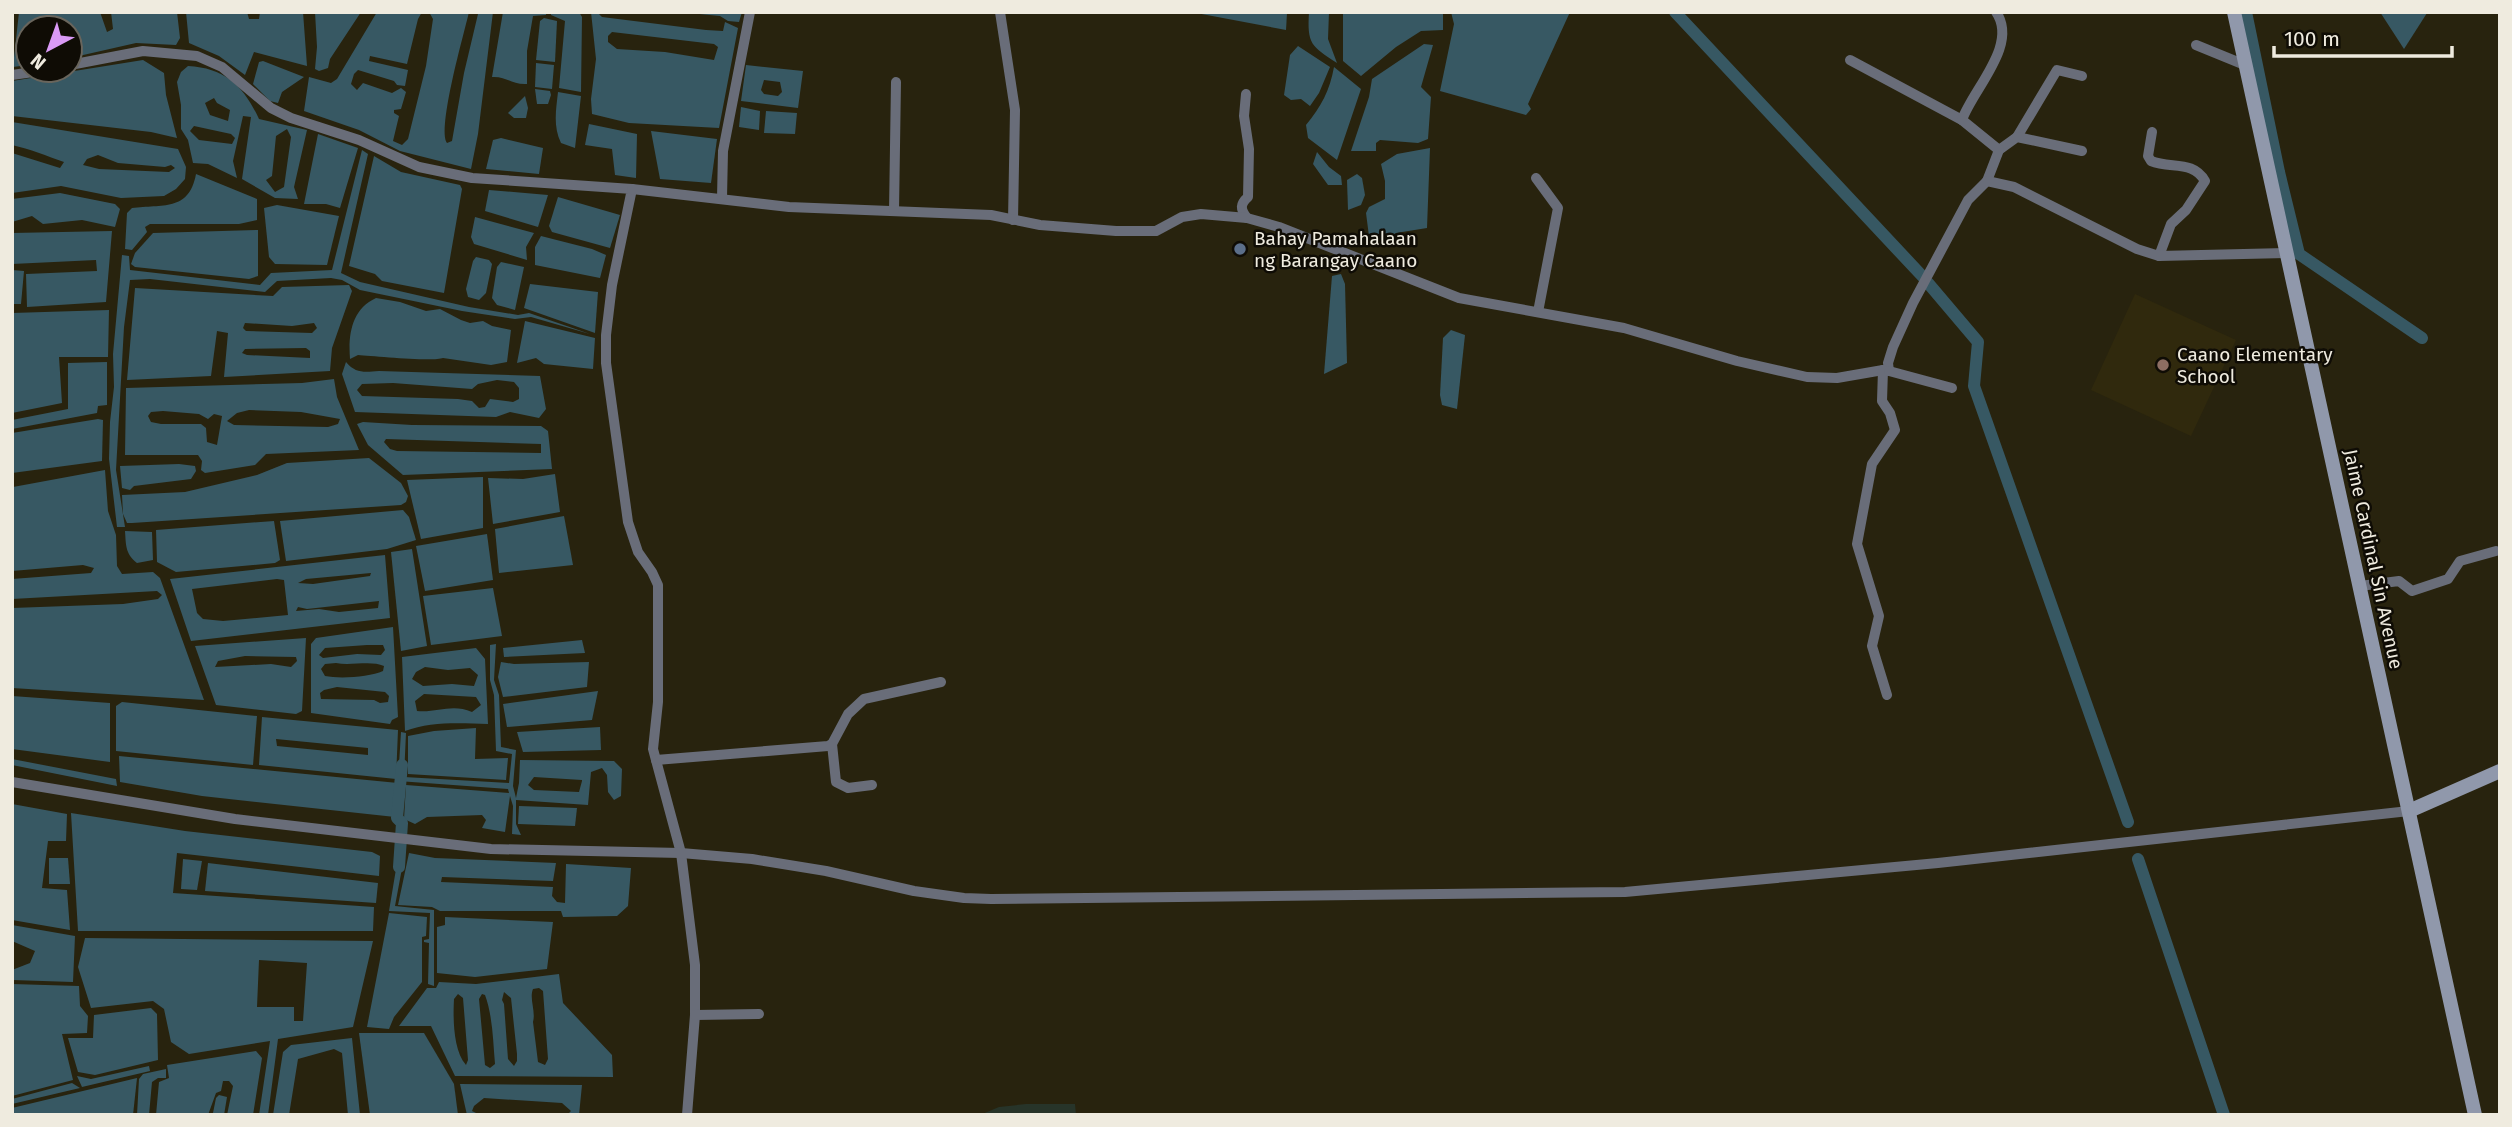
<svg xmlns="http://www.w3.org/2000/svg" width="2512" height="1127" viewBox="0 0 2512 1127" font-family="'Fira Sans',sans-serif">
<rect width="100%" height="100%" fill="#28230e"/>
<!-- built -->
<polygon fill="#30290d" points="2135,294 2236,340 2191,436 2091,390"/>
<!-- green -->
<polygon fill="#273429" points="1026,1104 1075,1104 1076,1115 980,1115 999,1107"/>
<!-- water -->
<g fill="#375863" fill-rule="evenodd">
<polygon points="19,12 100,12 107,32 113,29 111,12 177,12 180,38 176,45 136,43 70,58 70,28 28,28 28,65 13,67"/>
<polygon points="186,12 247,12 249,19 259,19 260,12 303,12 307,66 254,52 245,75 219,56 189,43"/>
<polygon points="315,12 361,12 330,59 328,68 319,71 315,69 317,47"/>
<path d="M377 12H422L418 19 407 64 370 56 369 61 408 70 405 86 397 85 394 81 358 70 354 74 351 84 357 90 363 83 392 93 401 88 406 92 401 109 394 110V113L399 116 393 141 402 145 408 139 426 66 433 19 429 12H469C464 34 437 128 447 143L452 141 464 73 478 14 476 12H493L478 134 471 169 400 151 359 130 304 111 309 77 331 83 337 79Z"/>
<path d="M503 12H546V15L533 16 527 51V84C512 85 506 76 492 77Z"/>
<polygon points="551,12 579,12 582,17 581,92 559,88 565,21 551,15"/>
<path d="M591 12H597L602 17 706 30 723 31 725 22 738 28 719 128 629 123 592 114 591 99 596 59ZM612 32 714 44 718 47 714 60 665 52 617 49 608 42V36Z"/>
<polygon points="679,12 742,12 739,22 728,21 720,16"/>
<polygon points="1191,12 1287,13 1286,30"/>
<path d="M1309 12H1329L1328 39 1337 63C1311 46 1307 44 1309 12Z"/>
<polygon points="1343,12 1443,12 1443,30 1421,31 1396,47 1361,76 1343,61"/>
<polygon points="1451,12 1570,12 1528,104 1531,109 1526,115 1440,91 1454,24"/>
<polygon points="2380,12 2426,12 2427,13 2404,49"/>
<polygon points="544,18 557,21 555,62 536,60 540,21"/>
<polygon points="1424,44 1433,45 1421,87 1431,97 1428,139 1418,143 1380,140 1376,143 1376,151 1351,151 1369,97 1372,79"/>
<polygon points="1298,46 1330,67 1319,93 1310,106 1301,99 1291,100 1284,95 1290,55"/>
<polygon points="143,60 164,73 166,95 177,138 151,132 12,116 12,81"/>
<polygon points="263,61 304,77 282,92 278,103 270,101 253,84 259,62"/>
<polygon points="536,63 554,65 552,89 535,87"/>
<path d="M746 65 803 71 798 108 741 101ZM764 80 780 82 782 92 778 96 764 94 761 90Z"/>
<path d="M188 66C226 68 244 87 259 119L307 130 294 187 298 199 275 198 242 179 251 117 243 116 233 161 237 178 208 164 193 163 188 140 181 129V105L177 82 181 72ZM214 98 217 103 230 110 228 121 210 115 205 103ZM194 126 231 134 235 138 232 144 199 140 190 131ZM287 129 291 137 284 187 275 192 266 180 272 176 276 136Z"/>
<path d="M1334 67 1361 89 1337 160 1308 138 1306 125C1321 107 1330 90 1334 67Z"/>
<polygon points="535,89 550,91 551,95 548,104 537,104"/>
<path d="M558 92 581 96 575 148 561 143C553 126 556 110 558 92Z"/>
<polygon points="525,96 528,108 526,118 514,118 508,113"/>
<polygon points="741,107 760,111 759,130 739,127"/>
<polygon points="766,111 797,113 795,134 764,133"/>
<path d="M12 122 178 149 186 167 185 179 176 189 164 196 121 198 61 186 12 193V153L60 168 64 162C47 156 30 149 12 145ZM98 155 118 163 165 167 171 165 175 168 169 172 99 169 83 165 87 159Z"/>
<polygon points="589,124 637,134 636,178 615,175 612,149 585,145"/>
<polygon points="651,131 717,139 711,183 660,179"/>
<polygon points="318,134 358,148 340,208 326,204 304,204"/>
<polygon points="501,138 543,148 539,174 486,169 493,140"/>
<polygon points="1430,148 1427,228 1396,233 1380,244 1370,244 1366,213 1369,207 1385,199 1385,181 1381,164 1397,154"/>
<polygon points="362,150 368,154 341,273 360,282 469,307 518,315 529,313 590,334 531,317 515,319 462,311 360,290 342,280 331,278 277,281 265,292 150,279 130,280 124,327 116,470 125,527 117,527 109,459 110,422 114,387 113,354 122,255 129,256 130,270 260,285 271,273 332,270"/>
<polygon points="1317,152 1329,167 1341,176 1342,185 1328,185 1313,164"/>
<polygon points="374,156 401,172 460,185 462,189 444,293 382,281 375,274 349,266"/>
<path d="M196 174 257 199V220L239 224H150L145 227 147 232 132 250 125 249 127 213 132 208C162 204 189 212 196 174Z"/>
<polygon points="1357,174 1362,178 1365,195 1361,205 1348,210 1347,180"/>
<polygon points="489,190 548,195 538,227 485,211"/>
<polygon points="60,193 115,204 120,209 115,227 82,220 43,224 32,216 12,222 12,199"/>
<polygon points="558,197 620,215 610,248 552,232 549,226"/>
<polygon points="277,205 339,216 327,265 275,264 269,257 264,208"/>
<polygon points="475,217 534,233 526,247 527,260 474,244 471,237"/>
<polygon points="258,230 258,276 249,279 135,267 131,264 135,253 153,233"/>
<polygon points="112,231 106,302 27,307 26,274 97,271 96,260 12,264 12,233"/>
<polygon points="541,236 592,249 606,255 600,278 535,265 535,247"/>
<polygon points="476,257 489,260 492,264 486,293 479,300 468,297 466,289 473,261"/>
<polygon points="501,262 524,267 515,310 497,305 492,298 497,267"/>
<polygon points="12,270 24,271 21,304 12,304"/>
<polygon points="1341,274 1345,284 1347,363 1324,374 1332,276"/>
<polygon points="530,284 598,292 595,333 524,308"/>
<path d="M349 285 352 291 332 348 330 371 224 377 228 333 217 331 211 376 127 380 135 288 273 296 282 287ZM245 323 292 326 314 323 317 328 312 333 246 331 243 328ZM306 348 310 351V358L247 355 242 353 245 349Z"/>
<path d="M376 298 400 302 426 311 440 309 461 320 470 323 483 321 492 326 511 330 507 362 491 365 443 358C433 362 373 356 358 355L350 359C348 334 352 309 376 298Z"/>
<polygon points="109,310 108,357 59,357 62,403 12,413 12,313"/>
<polygon points="525,321 595,338 593,369 544,364 536,358 517,363"/>
<polygon points="1451,330 1465,335 1457,409 1442,405 1440,395 1443,338"/>
<polygon points="107,362 107,405 98,406 97,413 12,429 12,420 68,409 68,363"/>
<path d="M346 362C356 374 365 372 379 371L540 376 546 409 539 418 510 412 496 417 355 412 342 374ZM497 380 514 382 519 388V399L513 402 490 399 485 407 479 408 472 401 458 399 362 396 357 390 362 384 393 383 472 389 478 384Z"/>
<path d="M334 379 337 397 359 450 266 454 255 465 205 473 201 470 202 461 198 455H125L126 388 302 383ZM249 410 301 412 340 419 338 424 328 427 234 425 227 421 237 413ZM163 411 199 414 208 419 214 414 222 416 217 445 207 442 206 428 201 424H161L151 422 148 416 151 412Z"/>
<polygon points="98,419 103,420 102,461 12,473 12,433"/>
<path d="M363 422 412 425 541 426 548 431 552 469 403 475 368 445 357 424ZM386 439 541 444V453L397 451 390 449 384 442Z"/>
<polygon points="369,458 401,483 408,496 406,502 401,505 132,523 127,523 123,514 122,495 185,492 257,475 287,463"/>
<polygon points="179,464 195,466 196,471 191,479 134,486 130,490 122,488 120,466"/>
<polygon points="105,470 108,511 116,535 117,566 122,574 153,572 160,578 204,700 12,688 12,608 123,604 158,599 162,595 157,591 12,599 12,579 91,573 94,568 83,565 12,571 13,487"/>
<polygon points="555,474 560,512 493,524 488,478 523,479"/>
<polygon points="483,477 483,528 421,539 407,480"/>
<polygon points="403,510 409,517 416,540 387,549 286,561 280,521"/>
<polygon points="564,516 573,565 499,573 495,529"/>
<polygon points="274,521 280,560 275,563 176,572 157,562 156,530"/>
<path d="M125 531 152 532 153 560 137 563C125 554 126 544 125 531Z"/>
<polygon points="487,534 493,580 425,591 416,546"/>
<polygon points="412,549 427,646 401,651 391,552"/>
<path d="M385 555 390 618 191 641 170 579ZM371 573 370 576 313 584 298 583 306 579ZM277 579 284 580 288 615 223 621 203 619 197 613 192 589ZM379 601 378 608 339 612 319 609 296 611 298 607 307 609Z"/>
<polygon points="493,588 502,636 431,645 423,596"/>
<path d="M393 627 398 717 392 720 390 724 311 713V644L316 638ZM367 645H383L385 650 381 655 357 654 323 658 319 655 325 648ZM336 663C351 666 371 660 384 666L383 671C370 677 340 679 325 676L321 669 325 664ZM337 687 385 692 389 696 388 702 380 703 374 700 321 699 320 693 324 690Z"/>
<path d="M306 638 302 711 296 714 216 705 195 646ZM245 656 296 657 297 661 291 667 271 664 215 667 218 661Z"/>
<polygon points="582,640 585,653 504,657 503,648"/>
<path d="M496 644 494 680 499 695 501 747 516 750 513 786 516 798 519 783 520 760 614 761 622 769 621 796 614 800 608 792 607 775 602 768 591 772 588 805 516 800V824L521 835 512 834 513 806 510 796 505 832 482 828 486 820 482 815 427 817 415 824 404 819 406 785 509 793 508 789 398 781 401 732 406 733 404 777 509 783 512 754 496 751 494 695 490 680V645ZM534 777 582 780V781L579 792 534 790 528 785Z"/>
<path d="M476 648 485 659 488 724C461 723 431 721 405 731L402 657ZM425 667 448 670 470 668 478 675 474 686 452 684 423 686 412 679 416 672ZM424 694 476 697 481 705 472 712C452 703 437 713 417 711L415 701Z"/>
<polygon points="501,662 514,664 589,662 587,687 503,697 498,677"/>
<polygon points="598,691 592,720 507,727 503,704"/>
<polygon points="12,696 110,703 110,762 12,749"/>
<polygon points="122,702 257,716 253,765 116,751 116,706"/>
<path d="M262 717 398 730 396 779 259 765ZM276 739 368 748V755L277 746Z"/>
<polygon points="600,727 601,750 523,752 517,732"/>
<polygon points="476,728 475,759 508,758 506,780 408,774 408,736 434,731"/>
<polygon points="119,756 398,783 395,817 202,796 120,782"/>
<polygon points="12,759 116,779 117,786 12,765"/>
<polygon points="12,804 67,814 66,841 48,841 42,888 67,890 70,930 12,920"/>
<polygon points="519,806 577,808 575,826 518,824"/>
<polygon points="71,813 185,831 372,852 380,856 379,876 177,853 173,893 374,907 373,931 78,931"/>
<polygon points="399,851 405,852 395,906 434,910 434,986 428,984 429,943 424,942 424,940 429,939 430,913 389,911"/>
<polygon points="409,853 435,858 556,863 553,881 442,877 441,882 553,887 552,896 557,902 565,903 566,864 631,868 628,906 617,916 563,917 561,911 440,911 432,907 398,905"/>
<polygon points="49,858 68,858 70,884 49,884"/>
<polygon points="183,859 202,861 197,890 181,889"/>
<polygon points="208,863 378,883 376,903 205,891"/>
<polygon points="389,913 427,917 426,936 422,937 422,982 394,1017 389,1029 367,1027"/>
<polygon points="445,917 553,922 547,969 475,977 437,973 437,927 445,925"/>
<polygon points="12,925 75,936 73,982 12,980 12,970 30,963 35,951 12,941"/>
<path d="M85 938 373 941 353 1027 278 1039 268 1115H259L270 1041 189 1054 171 1042 164 1009 153 1001 91 1008 78 967ZM259 960 307 963 303 1021H294V1007H257Z"/>
<path d="M559 974 563 1003 612 1055 613 1077 455 1076 431 1026H399L427 988H436L439 982 476 984ZM539 988 543 991 548 1059 545 1065 538 1062 533 1022C536 1011 529 999 533 989ZM504 992 511 998 517 1054V1061L514 1066 508 1059 504 1004 502 1000ZM458 994 463 998 468 1060 466 1065C453 1050 453 1018 454 999ZM482 994 485 995C493 1017 493 1042 495 1064L490 1068 485 1065 479 999Z"/>
<polygon points="12,984 79,986 80,1006 88,1016 87,1033 62,1034 73,1080 12,1096"/>
<polygon points="151,1008 157,1014 158,1060 95,1075 78,1072 68,1038 93,1038 94,1015"/>
<polygon points="359,1033 424,1033 454,1084 458,1115 370,1115"/>
<polygon points="352,1038 360,1115 348,1115 342,1053 334,1049 298,1059 289,1115 273,1115 283,1052 291,1045"/>
<polygon points="256,1051 262,1058 253,1115 227,1115 233,1086 229,1081 223,1081 221,1091 216,1093 208,1115 156,1115 159,1082 169,1078 167,1065"/>
<polygon points="149,1066 150,1071 82,1087 77,1076 91,1079"/>
<polygon points="166,1069 166,1078 158,1078 152,1082 149,1115 137,1115 139,1079 143,1074"/>
<polygon points="137,1078 133,1115 12,1115 12,1108"/>
<polygon points="72,1083 80,1088 12,1104 12,1099"/>
<polygon points="460,1084 582,1085 579,1115 567,1115 571,1111 562,1103 484,1098 474,1106 472,1111 480,1115 467,1115"/>
<polygon points="219,1095 227,1097 224,1115 213,1113 216,1098"/>
</g>
<g fill="none" stroke-linecap="round" stroke-linejoin="round">
<!-- canal -->
<g stroke="#375863" stroke-width="12">
<polyline points="1675,12 1924,278"/>
<polyline points="2246,12 2279,172 2299,254 2422,338"/>
<polyline points="1928,283 1978,342 1974,386 2128,822"/>
<polyline points="2138,859 2224,1115"/>
<polyline points="399,867 402,823 397,818 402,765"/>
</g>
<!-- minor -->
<g stroke="#696d79" stroke-width="10">
<polyline points="1000,12 1015,110 1013,220"/>
<polyline points="2196,45 2245,65"/>
<polyline points="1850,60 1962,120"/>
<polyline points="70,65 143,51 197,56 222,67 271,108 291,118 359,140 419,167 472,178 632,189 612,285 606,335 606,363 628,522 638,552 652,572 658,585 658,702 653,749 681,853 695,965 695,1015 687,1115"/>
<polyline points="12,75 47,70"/>
<path d="M1246 94 1244 116 1249 149 1248 197C1240 204 1240 209 1247 218"/>
<path d="M2152 132 2148 156 2151 161C2171 169 2193 160 2205 181L2186 210 2171 224 2159 256"/>
<polyline points="2017,137 2057,70 2082,76"/>
<polyline points="1999,150 2017,137 2082,151"/>
<polyline points="1536,178 1558,208 1538,312"/>
<path d="M1987 181 1999 150 1962 120C1973 89 2019 45 1996 12"/>
<polyline points="632,189 789,207 991,215 1040,225 1116,231 1156,231 1182,217 1201,214 1247,218 1279,227 1459,298 1624,328 1737,361 1807,377 1837,378 1883,370 1889,371 1888,363 1893,347 1913,303 1968,200 1987,181 2014,187 2137,249 2159,256 2286,253"/>
<polyline points="722,198 723,151 750,12"/>
<polyline points="894,211 896,82"/>
<polyline points="1883,370 1882,401 1890,413 1895,430 1872,464 1857,544 1879,616 1872,646 1887,695"/>
<polyline points="1889,371 1952,388"/>
<polyline points="2360,586 2399,581 2412,591 2448,579 2460,561 2496,551"/>
<polyline points="832,744 836,782 848,788 872,785"/>
<polyline points="656,760 828,746 832,744 848,714 864,699 941,682"/>
<polyline points="12,782 235,819 491,849 681,853 752,859 826,871 914,891 964,898 991,899 1625,892 1938,863 2409,811"/>
<polyline points="695,1015 759,1014"/>
</g>
<!-- secondary -->
<g stroke="#9098ab" stroke-width="14">
<polyline points="2234,12 2475,1115"/>
<polyline points="2409,811 2500,771"/>
</g>
</g>
<!-- markers -->
<circle fill="#5c6f8a" stroke="#0f0c05" stroke-width="2.5" cx="1240" cy="249" r="7"/>
<circle fill="#8d6e63" stroke="#0f0c05" stroke-width="2.5" cx="2163" cy="365" r="7"/>
<g text-anchor="middle" stroke-width="5" stroke-linejoin="round" paint-order="stroke">
<!-- poi labels -->
<g font-size="19" fill="#efebdf" stroke="#0f0c05" text-anchor="start">
<text x="1254" y="245">Bahay Pamahalaan<tspan x="1254" dy="22">ng Barangay Caano</tspan></text>
<text x="2177" y="361">Caano Elementary<tspan x="2177" dy="22">School</tspan></text>
</g>
<!-- street labels -->
<g font-size="19" fill="#efebdf" stroke="#0f0c05">
<text transform="translate(2374 559) rotate(78)" y="7">Jaime Cardinal Sin Avenue</text>
</g>
</g>
<!-- border -->
<rect width="2512" height="1127" fill="none" stroke="#efebdf" stroke-width="28"/>
<!-- north arrow -->
<g transform="translate(49 49) rotate(221)"><circle r="33" fill="#0f0c05" stroke="#69655c" stroke-width="2"/>
<path d="M0-5L12 26L0 18L-12 26Z" fill="#da9af6"/>
<text y="-10" font-size="19" font-weight="bold" text-anchor="middle" fill="#efebdf">N</text>
</g>
<!-- scale -->
<path d="M2274 46v10h178v-10" fill="none" stroke="#efebdf" stroke-width="3.5"/>
<text x="2284" y="46" font-size="21" fill="#efebdf" stroke="#0f0c05" stroke-width="5" paint-order="stroke">100 m</text>
</svg>
